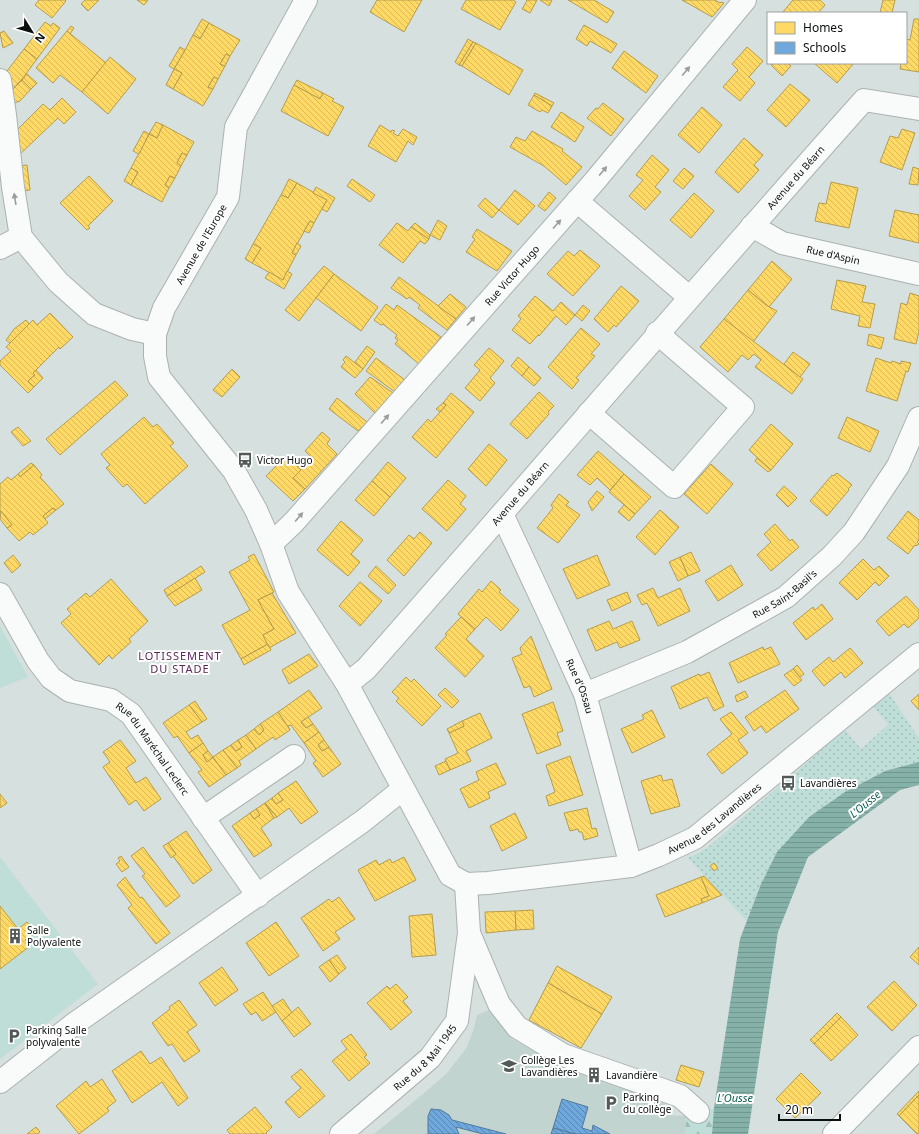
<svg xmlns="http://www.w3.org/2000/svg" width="919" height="1134" viewBox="0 0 919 1134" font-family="'Noto Sans',sans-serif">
<defs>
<pattern id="grass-dots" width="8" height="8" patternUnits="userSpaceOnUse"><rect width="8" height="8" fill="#beded7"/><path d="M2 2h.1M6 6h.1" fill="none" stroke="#a2bdb7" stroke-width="1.8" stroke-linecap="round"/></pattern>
<pattern id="forest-firs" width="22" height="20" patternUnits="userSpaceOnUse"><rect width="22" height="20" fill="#beded7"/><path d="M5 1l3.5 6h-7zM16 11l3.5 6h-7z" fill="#a2bdb7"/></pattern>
<pattern id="water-rules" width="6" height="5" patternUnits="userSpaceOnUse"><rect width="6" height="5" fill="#86b1a9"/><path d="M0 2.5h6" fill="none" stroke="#729790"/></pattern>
<pattern id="homes-back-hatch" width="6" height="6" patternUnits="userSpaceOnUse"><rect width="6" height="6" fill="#ffd966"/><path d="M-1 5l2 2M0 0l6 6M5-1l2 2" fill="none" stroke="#d9b957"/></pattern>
<pattern id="schools-back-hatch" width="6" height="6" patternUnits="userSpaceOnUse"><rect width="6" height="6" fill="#6fa8dc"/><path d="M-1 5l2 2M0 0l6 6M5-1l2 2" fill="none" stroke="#5987b1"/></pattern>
</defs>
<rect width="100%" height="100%" fill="#d6e0de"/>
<!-- built -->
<polygon fill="#c2d4d0" points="492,1009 512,1039 551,1061 647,1093 649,1105 665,1103 664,1115 686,1116 685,1134 374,1134 423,1094 447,1073 467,1047 473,1031 477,1015"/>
<!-- grass -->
<polygon fill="url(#grass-dots)" points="889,693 919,738 919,762 885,771 845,792 809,817 777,852 761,884 747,921 688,858 706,849 845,730 861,749 888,725 873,706"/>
<!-- forest -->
<polygon fill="url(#forest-firs)" points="714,1108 712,1134 685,1134 686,1116"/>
<!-- pitch -->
<g fill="#beded7">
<polygon points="0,626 28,677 0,688"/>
<polygon points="0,857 98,984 0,1059"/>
</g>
<!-- water -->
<polygon fill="url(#water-rules)" points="919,762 919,785 900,790 808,857 778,932 748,1134 712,1134 714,1108 740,939 761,884 777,852 809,817 845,792 885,771"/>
<!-- homes -->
<g fill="url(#homes-back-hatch)" stroke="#b69d4c">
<polygon points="39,0 65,0 66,1 52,18 35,5"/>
<polygon points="85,0 99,0 88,11 81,4"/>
<polygon points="137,0 148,0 144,5"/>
<polygon points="377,0 422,0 404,32 370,12"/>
<polygon points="466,0 513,0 516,2 500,30 461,9"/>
<polygon points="526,0 537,0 530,13 522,9 527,1"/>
<polygon points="540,0 552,0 549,6"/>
<polygon points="568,0 594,0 614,12 607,23"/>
<polygon points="682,0 715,0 720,3 721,2 724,3 712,17"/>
<polygon points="793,0 820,0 825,5 818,13 782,13"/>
<polygon points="883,0 895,0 892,13 880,13"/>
<polygon points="202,19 209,23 200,39 193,35"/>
<polygon points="914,19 919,19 919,72 900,69 901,63 906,63 906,39 910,40"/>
<polygon points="45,22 51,26 53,23 60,28 37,59 24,49"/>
<polygon points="209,23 240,40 230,56 226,54 220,64 225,66 218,79 214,77 208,87 213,89 203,106 173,89 182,73 174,69 185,50 193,35 200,39"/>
<polygon points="584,25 617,44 611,53 590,41 587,46 576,39"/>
<polygon points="71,26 74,28 70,34 67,31"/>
<polygon points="4,31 13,43 3,48 0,33"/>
<polygon points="67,31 106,63 82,92 60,75 53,83 36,68"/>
<polygon points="468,39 473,42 459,65 455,62"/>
<polygon points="473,42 476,43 462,66 459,65"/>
<polygon points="476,43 523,70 509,95 462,66"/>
<polygon points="180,47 185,50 174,69 169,66"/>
<polygon points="747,47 763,61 749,77 755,83 740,101 723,87 738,70 732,64"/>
<polygon points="24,49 37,59 23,78 11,91 7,71"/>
<polygon points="624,51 658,76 646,93 612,68"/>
<polygon points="226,54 230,56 225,66 220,64"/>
<polygon points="110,57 136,79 108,114 82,92"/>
<polygon points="773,63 787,63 791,66 782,76 771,65"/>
<polygon points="814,63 854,63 837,83"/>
<polygon points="174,69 182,73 173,89 166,85"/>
<polygon points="27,74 37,83 31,89 22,80"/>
<polygon points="214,77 218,79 213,89 208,87"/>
<polygon points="22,80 31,89 20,101 14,103 11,91"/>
<polygon points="297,80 323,93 320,99 294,85"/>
<polygon points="790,84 810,100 786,127 767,110"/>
<polygon points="294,85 320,99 323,93 334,99 332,101 344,107 328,136 281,111"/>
<polygon points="535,93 554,103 552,106 534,95"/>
<polygon points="534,95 552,106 548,113 542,110 540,112 528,105"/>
<polygon points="62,98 76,112 64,124 58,118 17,157 15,132 43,104 50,110"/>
<polygon points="603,103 624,119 611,136 587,118 596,108 598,109"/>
<polygon points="702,107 722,125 699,153 678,135"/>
<polygon points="561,112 584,127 575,142 551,127"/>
<polygon points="156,122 163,125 157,138 149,134"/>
<polygon points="163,125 194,142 187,155 182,153 177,163 181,166 175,178 170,176 165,185 169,188 162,202 131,185 138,172 131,168 149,134 157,138"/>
<polygon points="380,125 391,132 392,130 395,131 393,133 398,136 403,129 417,137 413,145 408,141 396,162 368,146"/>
<polygon points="902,129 915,133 902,170 880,162 890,136 898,138"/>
<polygon points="144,131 149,134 139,154 133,151"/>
<polygon points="532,131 563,149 562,151 582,167 566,185 544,166 510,147 516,137 525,141"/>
<polygon points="744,138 763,155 754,165 759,170 738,193 715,172"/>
<polygon points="182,153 187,155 181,166 177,163"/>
<polygon points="652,155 669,170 655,187 661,192 645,210 629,196 643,180 636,175"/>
<polygon points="27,165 30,190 22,191 19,166"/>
<polygon points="913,167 919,169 918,185 909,184"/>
<polygon points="131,168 138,172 131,185 124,181"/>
<polygon points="684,168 694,176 683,189 673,181"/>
<polygon points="89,176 113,201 88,226 90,228 87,230 60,203"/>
<polygon points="170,176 175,178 169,188 165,185"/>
<polygon points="289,179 297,183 288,198 281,195"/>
<polygon points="352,179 375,195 370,202 347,186"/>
<polygon points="831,182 858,188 849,228 815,221 819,203 826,204"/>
<polygon points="297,183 327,200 314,223 310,221 292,253 296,255 283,280 252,263 261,248 253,244 281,195 288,198"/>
<polygon points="316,187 335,198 327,212 322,209 327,200 313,193"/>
<polygon points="515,190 535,206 518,225 499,210"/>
<polygon points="549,192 556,198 545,211 538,206"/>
<polygon points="694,193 714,211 691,238 670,220"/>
<polygon points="485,198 499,210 492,218 478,206"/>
<polygon points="895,210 919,215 919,214 919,243 889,236"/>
<polygon points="438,220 447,226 440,240 430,235"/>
<polygon points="310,221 314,223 309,233 304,231"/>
<polygon points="397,223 408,231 411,227 429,239 425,244 420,241 403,263 379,245"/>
<polygon points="415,223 430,235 429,239 411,227"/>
<polygon points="477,229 512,251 497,271 466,252 475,239 472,237"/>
<polygon points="297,243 301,246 296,255 292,253"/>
<polygon points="253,244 261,248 252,263 245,259"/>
<polygon points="580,250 600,266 573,296 547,274 568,251 574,256"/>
<polygon points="772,261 792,279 769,307 748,290"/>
<polygon points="324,266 334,274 299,321 285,310"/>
<polygon points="287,271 292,274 284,289 265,278 269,272 283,280"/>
<polygon points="334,274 378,307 361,331 316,298"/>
<polygon points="399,277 456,319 447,330 418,308 420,305 409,297 407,299 391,288"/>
<polygon points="837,280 866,286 862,302 875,304 870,328 858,326 860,316 831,309"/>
<polygon points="621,286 639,301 616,327 614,325 608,332 594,319"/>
<polygon points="748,290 766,305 777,311 753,342 724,319"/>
<polygon points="910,293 919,296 919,331 916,344 894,339 901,303 907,305"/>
<polygon points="450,294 466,307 456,319 438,306"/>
<polygon points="535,296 553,311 561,302 575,315 566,325 556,316 539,336 538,335 530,344 512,330 521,319 518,316"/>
<polygon points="386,304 394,310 397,305 441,337 419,364 395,344 398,340 395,338 397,335 383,324 381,325 374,320"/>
<polygon points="583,305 590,311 582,321 575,315"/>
<polygon points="50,313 73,337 60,349 59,347 33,373 35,375 28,381 34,387 28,393 0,365 0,361 11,351 6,347 33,320 37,325"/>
<polygon points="724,319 803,379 792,394 755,367 761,360 754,354 748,360 742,355 728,372 700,347"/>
<polygon points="26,320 29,324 10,343 6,340 9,336 14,329"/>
<polygon points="581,328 600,344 591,354 595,356 576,378 579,380 572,389 548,367"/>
<polygon points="869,334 884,338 881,349 867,345"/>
<polygon points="367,346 375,352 363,369 355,362"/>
<polygon points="489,348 504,361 490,378 495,383 480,401 465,388 480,370 474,365"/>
<polygon points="793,352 810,364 800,377 784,364"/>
<polygon points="346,356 363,369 355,378 341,367 345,362 343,360"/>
<polygon points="518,357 529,367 522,376 511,366"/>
<polygon points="376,358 405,380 395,392 366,371"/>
<polygon points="876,358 891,363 892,361 901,364 901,361 911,363 908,372 906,371 897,401 866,391"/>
<polygon points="529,367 541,378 534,386 522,376"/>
<polygon points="232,369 240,377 222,397 213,390"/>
<polygon points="36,370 43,378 34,387 28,381 35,375 33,373"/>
<polygon points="370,377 393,393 375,413 355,394"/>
<polygon points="115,381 128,395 60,455 46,439"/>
<polygon points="539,392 554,406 548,412 549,414 527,439 510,424"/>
<polygon points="451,393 474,412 436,458 412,437 428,419 431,422 440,412 446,405 443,403"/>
<polygon points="337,398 367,422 358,431 329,409"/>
<polygon points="443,403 446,405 440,412 436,409"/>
<polygon points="144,417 153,427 157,424 174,443 170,446 188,466 145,504 127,484 123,487 106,468 110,465 101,454"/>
<polygon points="847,417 879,431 870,452 838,438"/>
<polygon points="771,424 793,444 771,470 749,450"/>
<polygon points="18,427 31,441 23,446 11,432"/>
<polygon points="322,432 330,439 327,444 337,454 305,489 293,478 301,470 292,462 295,460 303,467 312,458 305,451"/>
<polygon points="489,444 507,460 486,486 468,469"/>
<polygon points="598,451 624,474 610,490 597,478 590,485 577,475"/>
<polygon points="286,456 301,470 293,478 305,489 293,501 266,476"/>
<polygon points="757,458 771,470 768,472 755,461"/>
<polygon points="388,462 406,478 390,497 372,481"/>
<polygon points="31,463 34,465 20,477 18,474"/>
<polygon points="711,464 733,484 707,514 684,494"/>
<polygon points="34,465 42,475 40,477 64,504 56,510 53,508 43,516 48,523 33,535 30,532 19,541 7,528 12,525 0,512 0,484 8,477 11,480 18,474 20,477"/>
<polygon points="837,473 852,485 848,489 849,490 827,516 810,501 832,475 833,476"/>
<polygon points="624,474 651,497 635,514 609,492"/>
<polygon points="448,480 466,496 460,504 466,509 447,531 422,509"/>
<polygon points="372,481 390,497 374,516 355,500"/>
<polygon points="784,486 797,498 788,507 776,495"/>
<polygon points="597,491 604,497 592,511 588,502"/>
<polygon points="559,494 569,502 566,505 580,515 558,543 537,528 553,508 551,505"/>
<polygon points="624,505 635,514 629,521 618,512"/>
<polygon points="53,508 56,510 45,519 43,516"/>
<polygon points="660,510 679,527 655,555 636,537"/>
<polygon points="1,511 12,525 7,528 0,519"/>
<polygon points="908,511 919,520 919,540 917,542 919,544 916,546 915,545 908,554 887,538"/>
<polygon points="341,521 363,540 351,554 360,562 348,576 317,550"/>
<polygon points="775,524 790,541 792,539 799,547 771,571 757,555 771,542 764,534"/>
<polygon points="420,532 432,543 404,576 387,560 409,535 414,539"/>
<polygon points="691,552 700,571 688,576 680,557"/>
<polygon points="254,554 274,592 258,600 274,629 263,635 268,644 241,659 222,625 250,610 229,572 250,560 248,557"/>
<polygon points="13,555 21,565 12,573 4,563"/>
<polygon points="597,555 610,585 577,599 563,569"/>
<polygon points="680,557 688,576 678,581 669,562"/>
<polygon points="863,559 874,570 879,566 889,576 879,586 875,582 857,600 839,583"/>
<polygon points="731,565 743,585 718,601 705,581"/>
<polygon points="201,566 205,572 167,596 164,590"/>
<polygon points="376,566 396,585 388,594 368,576"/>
<polygon points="195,578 202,590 175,606 167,596"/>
<polygon points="111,579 148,621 129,639 131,642 112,659 109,655 99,665 61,623 71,614 67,609 86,593 90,597"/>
<polygon points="491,581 501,590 499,592 519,610 501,631 486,617 475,629 458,614 479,589 482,592"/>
<polygon points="360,582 382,601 360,626 339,606"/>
<polygon points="653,588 658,598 680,588 690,611 658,626 647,603 642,605 637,595"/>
<polygon points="627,592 631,602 612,611 607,600"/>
<polygon points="272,593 296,633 269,648 263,635 274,629 258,600"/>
<polygon points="906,596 919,610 919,618 908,628 904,624 889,636 876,621"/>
<polygon points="822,604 833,619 806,640 793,623 813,607 815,610"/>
<polygon points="461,617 475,629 466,639 484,656 465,677 435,648 447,635 445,634"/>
<polygon points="609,621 613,629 632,621 640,640 620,648 617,642 596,651 587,630"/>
<polygon points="531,636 552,689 534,697 530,686 524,688 512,658 522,654 520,648"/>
<polygon points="268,644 271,650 244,665 241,659"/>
<polygon points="763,647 764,650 771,647 780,664 738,683 729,663"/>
<polygon points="850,648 863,663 845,678 841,672 824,686 812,671 829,657 833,662"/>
<polygon points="309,654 318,666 289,684 282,670"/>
<polygon points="797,665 804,674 800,677 793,669"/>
<polygon points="793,669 802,680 794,686 784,675"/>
<polygon points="709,672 724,706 714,711 707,697 680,709 671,687 699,674 700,676"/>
<polygon points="406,677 411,682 414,679 441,706 422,726 396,701 399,698 392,692"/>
<polygon points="445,688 459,701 452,708 438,695"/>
<polygon points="309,690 322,708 301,722 306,728 313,724 319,732 304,743 291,725 288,726 290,730 278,712"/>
<polygon points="785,690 799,709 766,733 761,726 754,731 745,717"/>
<polygon points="745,691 748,697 737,702 735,696"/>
<polygon points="919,694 919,710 911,701"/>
<polygon points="195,701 207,719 202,722 189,705"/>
<polygon points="553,702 563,731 557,733 561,745 537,754 522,714"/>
<polygon points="189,705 202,722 186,732 191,739 198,735 203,743 189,753 177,736 174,738 163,723"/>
<polygon points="652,710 665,737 632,753 621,729 644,719 642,715"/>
<polygon points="278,712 290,730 275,740 273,737 256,749 246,735 254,729 259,735 264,730 260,724"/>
<polygon points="731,712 748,733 738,740 748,753 722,774 707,754 732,734 720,719"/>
<polygon points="480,713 492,738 466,751 471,761 450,770 445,759 458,753 449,733 464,726 462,721"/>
<polygon points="308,717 313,724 306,728 301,722"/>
<polygon points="462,721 464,726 449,733 447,729"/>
<polygon points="260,724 264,730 259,735 254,729"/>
<polygon points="319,732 324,740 318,745 322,751 329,747 341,764 323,777 313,763 316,761 304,743"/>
<polygon points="246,735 256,749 239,761 241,765 237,768 223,750 231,745 236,751 242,747 238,740"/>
<polygon points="120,740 136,761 126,768 136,783 146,777 161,799 144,811 136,800 129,805 103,767 110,762 103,752"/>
<polygon points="238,740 242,747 236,751 231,745"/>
<polygon points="324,740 329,747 322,751 318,745"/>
<polygon points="203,743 208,751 203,755 207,762 213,757 226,775 209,787 198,772 202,770 189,753"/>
<polygon points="223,750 237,768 226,775 213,757"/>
<polygon points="208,751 213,757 207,762 203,755"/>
<polygon points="570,756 583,795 549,806 546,796 555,792 546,765"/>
<polygon points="446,761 450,770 439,775 435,766"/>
<polygon points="496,763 506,784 488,792 490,798 469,808 460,789 479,780 476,772"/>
<polygon points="661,775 663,781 672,779 680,806 651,814 641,781"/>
<polygon points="296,781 318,812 301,824 289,808 277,817 265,803 272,798 276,804 283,800 278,793"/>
<polygon points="278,793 283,800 276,804 272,798"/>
<polygon points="0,794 7,803 0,808"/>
<polygon points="265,803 274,818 261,828 272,845 254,857 232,826 250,813 254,819 260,815 256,809"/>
<polygon points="265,803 277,817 274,818"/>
<polygon points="587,808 592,829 596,828 598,836 584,840 582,832 579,832 578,829 570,831 564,813"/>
<polygon points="256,809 260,815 254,819 250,813"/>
<polygon points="515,813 527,838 502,851 490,826"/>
<polygon points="186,831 212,870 193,884 173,856 176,854 168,843"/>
<polygon points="168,843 176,854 171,858 163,846"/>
<polygon points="143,847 180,896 166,907 142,876 145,874 131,856"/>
<polygon points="121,856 129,867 122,872 116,864 120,861 118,858"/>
<polygon points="404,857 416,880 375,901 358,870 376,860 379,865 390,859 392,863"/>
<polygon points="714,863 718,868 714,871 710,866"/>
<polygon points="704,876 722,895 702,903 701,899 709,896 701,877"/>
<polygon points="125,877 140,898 142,897 170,933 156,944 128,908 132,905 117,885"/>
<polygon points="701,877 709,896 701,899 702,903 665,917 656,895"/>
<polygon points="339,897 355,919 335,932 340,939 323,951 301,918 329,899 332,902"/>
<polygon points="0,906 18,929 27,922 36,933 25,940 30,946 0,969"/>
<polygon points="533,910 534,929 516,930 515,911"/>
<polygon points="515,911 516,930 486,933 485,912"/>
<polygon points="432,914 436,955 412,957 409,916"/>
<polygon points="276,922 299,956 269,976 246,943"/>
<polygon points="919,947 919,965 910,957"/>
<polygon points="337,955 346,968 339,974 329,960"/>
<polygon points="329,960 339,974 330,982 319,967"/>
<polygon points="557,966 612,997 602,1014 548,983"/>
<polygon points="222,967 238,990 215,1006 199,983"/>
<polygon points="894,981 917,1005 892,1031 867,1007"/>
<polygon points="548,983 602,1014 581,1048 529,1020"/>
<polygon points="396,984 408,997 403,1001 412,1012 391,1030 367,1003 387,986 390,989"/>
<polygon points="263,992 276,1012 262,1021 256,1012 251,1015 243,1004"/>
<polygon points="283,999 292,1013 282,1021 272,1006"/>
<polygon points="179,1000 197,1025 187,1032 200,1051 184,1062 172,1044 168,1046 152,1023 170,1009 169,1007"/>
<polygon points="298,1007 311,1024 294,1037 282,1021"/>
<polygon points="837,1013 841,1017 814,1044 810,1040"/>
<polygon points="841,1017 858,1035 831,1061 814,1044"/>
<polygon points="351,1034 367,1055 364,1057 370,1063 349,1081 332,1061 347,1049 341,1041"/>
<polygon points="141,1051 150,1064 161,1057 177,1081 188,1098 178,1106 162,1082 132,1103 112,1071"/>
<polygon points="681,1065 704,1072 699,1087 676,1080"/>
<polygon points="301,1069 325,1096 299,1118 285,1102 301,1088 291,1077"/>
<polygon points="801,1073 821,1093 795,1118 776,1099"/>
<polygon points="102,1079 116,1101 107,1108 109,1111 79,1134 56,1106 86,1081 90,1087"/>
<polygon points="919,1091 919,1095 899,1116 897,1114"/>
<polygon points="919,1095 919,1134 917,1134 899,1116"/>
<polygon points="255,1107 272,1127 266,1133 267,1134 230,1134 227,1130"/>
<polygon points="36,1127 40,1132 37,1134 27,1134"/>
</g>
<!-- schools -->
<g fill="url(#schools-back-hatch)" stroke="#517a9e">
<polygon points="562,1099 588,1107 582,1128 592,1131 593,1125 610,1134 575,1134 553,1128"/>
<polygon points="431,1109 441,1110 449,1115 452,1120 506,1134 483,1134 456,1127 459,1134 428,1134 428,1116"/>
<polygon points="553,1128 575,1134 551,1134"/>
</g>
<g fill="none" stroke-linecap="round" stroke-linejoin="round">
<!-- minor casing -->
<g stroke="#abb2b0" stroke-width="24">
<g id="minor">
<path id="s1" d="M306 0 236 127 228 197 164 308 155 334V356L159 377 234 471 256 510 271 544 288 592 347 684 450 875 466 884 488 883 631 866 659 855 695 838 919 654"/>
<polyline points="0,80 5,115 13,187 21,237 58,282 94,314 132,329 155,334"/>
<polyline points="577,201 689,297"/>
<path id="s2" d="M752 226 782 243 919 274"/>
<polyline points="0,248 21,237"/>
<polyline points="589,413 674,487 743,407 657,333"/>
<path id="s3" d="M502 514 552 621 585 694 631 866"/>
<path id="s4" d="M271 544 294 522 594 182 745 0"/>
<path id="s5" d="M0 594 38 661 51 678 70 691 111 700 131 714 258 896"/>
<path id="s6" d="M347 684 366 669C533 480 696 288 864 100L919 109"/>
<path id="s7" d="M585 694 687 652 786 597 832 556 854 532 898 466 919 418"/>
<polyline points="203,818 294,756"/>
<polyline points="469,933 499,1004 517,1027 563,1055 680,1096 698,1112"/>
<polyline points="0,1082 74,1024 363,821 403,789"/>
<path id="s8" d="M341 1134 430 1058 457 1021 469 933 466 884"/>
<polyline points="834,1134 919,1047"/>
</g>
</g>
<!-- minor -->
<use href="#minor" stroke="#f9fafa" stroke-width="22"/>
</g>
<!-- one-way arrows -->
<defs><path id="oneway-solid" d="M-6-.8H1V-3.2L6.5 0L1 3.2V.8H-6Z"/></defs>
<g fill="#9a9c9c">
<use href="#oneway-solid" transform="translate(686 71) rotate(-50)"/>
<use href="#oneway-solid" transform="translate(603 171) rotate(-50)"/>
<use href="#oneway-solid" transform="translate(15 199) rotate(-99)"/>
<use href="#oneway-solid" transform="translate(557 224) rotate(-48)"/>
<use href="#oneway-solid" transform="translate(471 321) rotate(-49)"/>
<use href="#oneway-solid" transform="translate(385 419) rotate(-49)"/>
<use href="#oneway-solid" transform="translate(299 517) rotate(-49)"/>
</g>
<!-- icons -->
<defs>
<g id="bus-bare" transform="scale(1.2)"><path d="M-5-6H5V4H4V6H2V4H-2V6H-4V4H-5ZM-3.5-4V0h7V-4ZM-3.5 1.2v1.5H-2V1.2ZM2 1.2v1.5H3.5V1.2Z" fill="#525957" stroke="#fff" stroke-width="2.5" paint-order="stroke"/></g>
<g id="building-bare" transform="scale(1.2)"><path d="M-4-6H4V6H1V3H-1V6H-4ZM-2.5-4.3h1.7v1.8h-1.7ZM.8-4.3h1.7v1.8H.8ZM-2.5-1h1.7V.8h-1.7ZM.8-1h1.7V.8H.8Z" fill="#525957" stroke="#fff" stroke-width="2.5" paint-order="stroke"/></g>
<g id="parking-bare" transform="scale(1.2)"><path d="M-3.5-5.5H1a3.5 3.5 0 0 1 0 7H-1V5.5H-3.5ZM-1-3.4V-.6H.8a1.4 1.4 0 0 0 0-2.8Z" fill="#525957" stroke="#fff" stroke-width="2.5" paint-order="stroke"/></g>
<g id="school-bare" transform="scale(1.2)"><path d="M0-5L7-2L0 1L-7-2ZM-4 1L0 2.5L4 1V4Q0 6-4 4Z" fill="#525957" stroke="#fff" stroke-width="2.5" paint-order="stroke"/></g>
</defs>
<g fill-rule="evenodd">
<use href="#bus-bare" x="245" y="460"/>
<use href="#bus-bare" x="788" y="783"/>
<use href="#building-bare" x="15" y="936"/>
<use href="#parking-bare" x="14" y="1036"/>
<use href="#school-bare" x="509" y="1066"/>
<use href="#building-bare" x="594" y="1075"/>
<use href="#parking-bare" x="611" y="1103"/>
</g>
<g text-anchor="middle" stroke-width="4" stroke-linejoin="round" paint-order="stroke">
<!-- street labels -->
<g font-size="10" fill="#0b100f" stroke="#fff">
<text dy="4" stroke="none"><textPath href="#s6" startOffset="677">Avenue du Béarn</textPath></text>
<text transform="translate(201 244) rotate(-60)" y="4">Avenue de l'Europe</text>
<text dy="4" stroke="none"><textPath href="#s2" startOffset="87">Rue d'Aspin</textPath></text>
<text dy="4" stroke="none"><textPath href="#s4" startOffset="361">Rue Victor Hugo</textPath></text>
<text dy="4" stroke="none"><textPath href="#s6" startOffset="258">Avenue du Béarn</textPath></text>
<text dy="4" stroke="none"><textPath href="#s7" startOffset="224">Rue Saint-Basil's</textPath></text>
<text dy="4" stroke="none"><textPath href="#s3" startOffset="189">Rue d'Ossau</textPath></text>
<text dy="4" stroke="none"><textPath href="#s5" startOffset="228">Rue du Maréchal Leclerc</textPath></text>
<text dy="4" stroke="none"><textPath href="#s1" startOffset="1275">Avenue des Lavandières</textPath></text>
<text dy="4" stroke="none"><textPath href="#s8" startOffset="114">Rue du 8 Mai 1945</textPath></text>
</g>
<!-- poi labels -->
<g font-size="10" fill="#0b100f" stroke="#fff" text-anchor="start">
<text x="257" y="464">Victor Hugo</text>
<text x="800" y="787">Lavandières</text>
<text x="27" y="934">Salle<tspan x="27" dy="12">Polyvalente</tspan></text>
<text x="26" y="1034">Parking Salle<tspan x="26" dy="12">polyvalente</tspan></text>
<text x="521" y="1064">Collège Les<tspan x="521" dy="12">Lavandières</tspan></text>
<text x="606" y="1079">Lavandière</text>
<text x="623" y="1101">Parking<tspan x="623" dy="12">du collège</tspan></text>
</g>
<!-- neighbourhood labels -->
<g font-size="11" letter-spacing="1" fill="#5b2757" stroke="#fff">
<text x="180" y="660">LOTISSEMENT<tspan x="180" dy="13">DU STADE</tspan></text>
</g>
<!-- water labels -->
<g font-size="11" font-style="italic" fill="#0c5e52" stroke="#fff">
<text transform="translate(865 804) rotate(-39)" y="4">L'Ousse</text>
<text x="735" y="1102">L'Ousse</text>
</g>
</g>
<!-- legend -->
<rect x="767" y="12" width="140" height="52" fill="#ffffff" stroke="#9d9f9f"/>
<rect x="775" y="22" width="20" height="12" fill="#ffd966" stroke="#9d9f9f"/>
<text x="803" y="32" font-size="12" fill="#0b100f">Homes</text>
<rect x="775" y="42" width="20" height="12" fill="#6fa8dc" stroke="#9d9f9f"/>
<text x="803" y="52" font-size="12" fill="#0b100f">Schools</text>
<!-- north arrow -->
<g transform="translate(32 32) rotate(127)" stroke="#ffffff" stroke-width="3" paint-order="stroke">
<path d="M0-3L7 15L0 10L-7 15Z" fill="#0b100f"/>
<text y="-6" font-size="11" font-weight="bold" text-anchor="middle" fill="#0b100f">N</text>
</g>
<!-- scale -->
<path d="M779 1114v6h61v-6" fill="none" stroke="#0b100f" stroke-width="2"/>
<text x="785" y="1114" font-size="12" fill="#0b100f" stroke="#ffffff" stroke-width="3" paint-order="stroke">20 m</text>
</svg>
